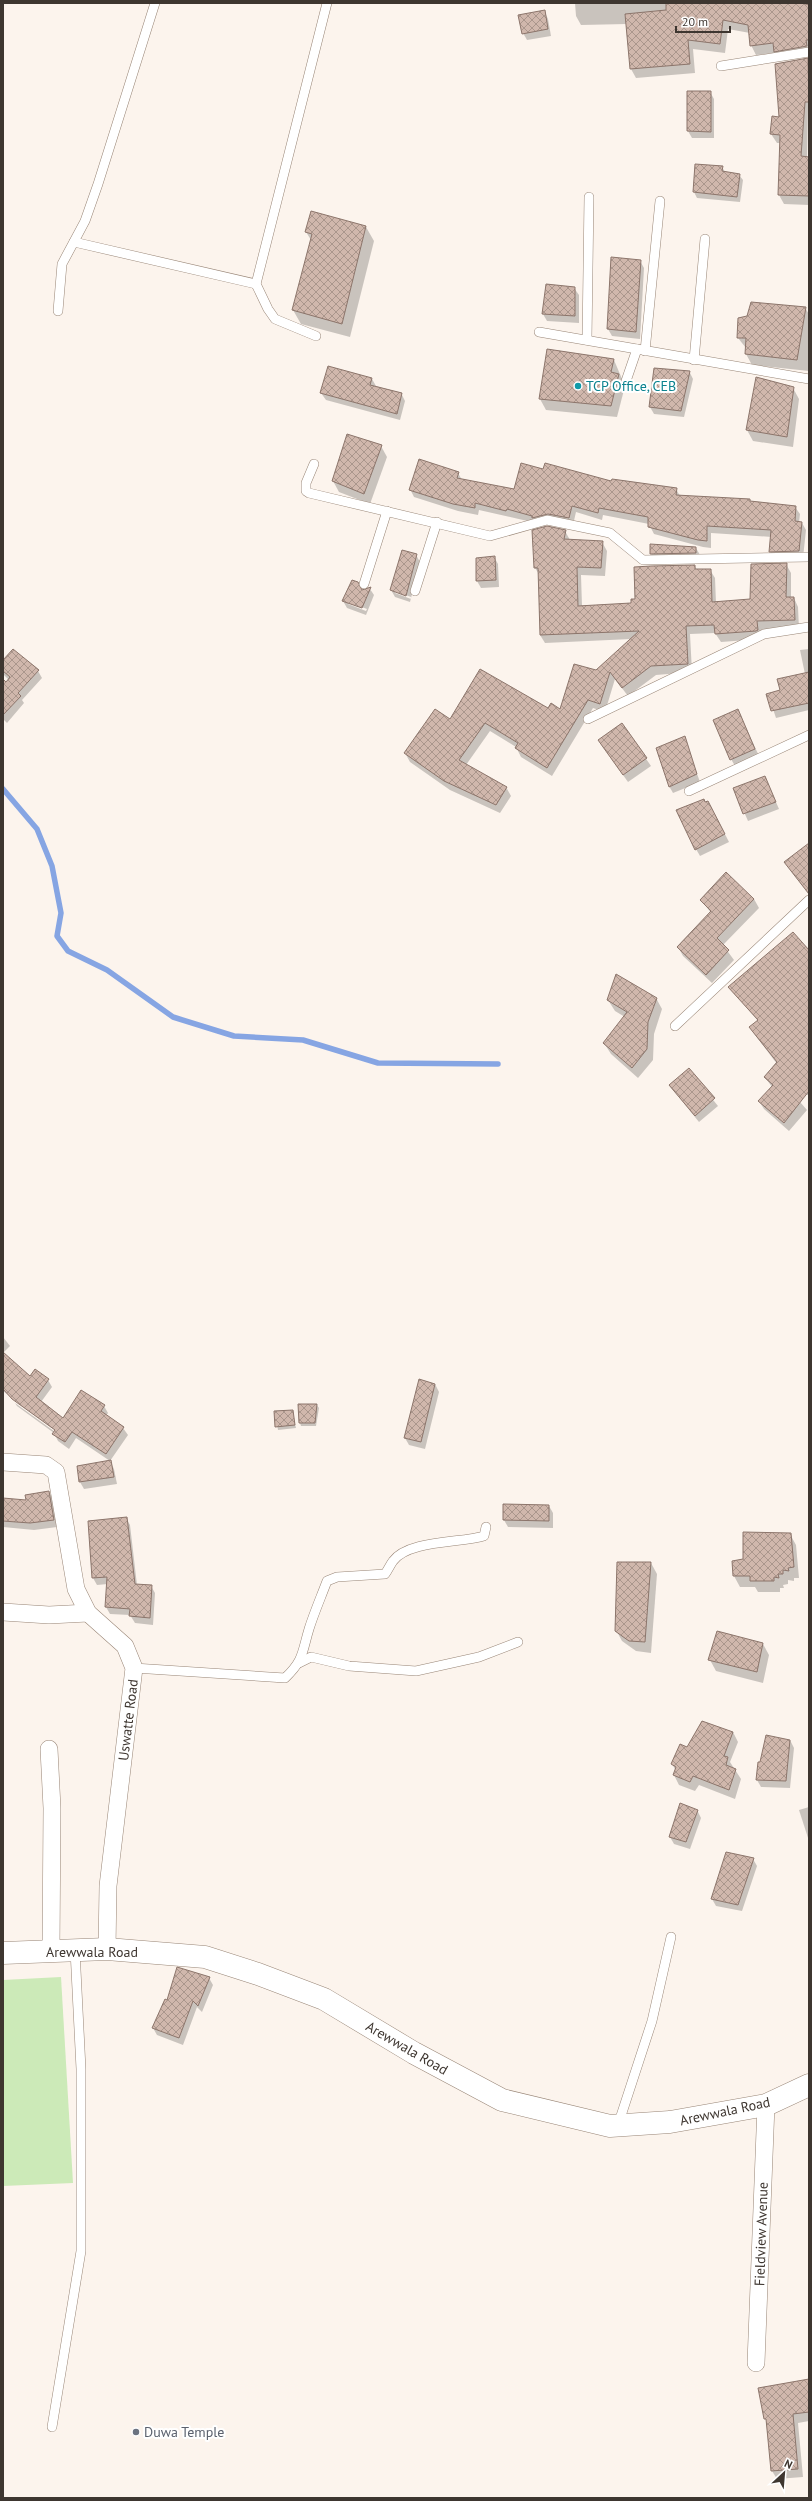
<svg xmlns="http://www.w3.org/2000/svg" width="812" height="2501" viewBox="0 0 812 2501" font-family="'PT Sans',sans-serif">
<defs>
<pattern id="building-cross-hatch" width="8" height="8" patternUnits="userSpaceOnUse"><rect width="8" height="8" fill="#d0b7ac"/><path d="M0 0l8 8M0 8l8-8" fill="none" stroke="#aa968c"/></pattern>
</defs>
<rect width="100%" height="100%" fill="#fcf4ed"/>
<!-- park -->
<polygon fill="#cceab8" points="61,1977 73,2183 3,2186 3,1980"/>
<!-- shadow -->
<g fill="#0003" fill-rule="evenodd">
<polygon points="575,3 799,3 809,6 809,56 780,61 775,53 756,55 751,45 750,33 728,29 725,53 693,49 695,73 636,78 631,69 627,24 581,25 576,16"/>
<polygon points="544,11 548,19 551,36 527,40 523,33"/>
<polygon points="809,59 807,158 809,158 809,205 784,204 779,195 781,143 777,143 771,134 780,118 776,64"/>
<polygon points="688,92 710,92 714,99 714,138 692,138 688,131"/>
<polygon points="696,165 722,167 725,172 739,175 743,180 740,202 697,198 694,192"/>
<polygon points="366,227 374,241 350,337 301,324 293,310 311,240 306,232"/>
<polygon points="640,261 644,268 640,339 612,336 608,329"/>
<polygon points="574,288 579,295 579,323 547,321 543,314"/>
<polygon points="805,308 809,314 809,371 752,365 746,354 746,348 738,338 738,318"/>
<polygon points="614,360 625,386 617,417 546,410 540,399"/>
<polygon points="689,371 693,379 684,417 654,414 650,407"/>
<polygon points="372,379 376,386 401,393 405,401 400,420 326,400 321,393"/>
<polygon points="793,388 799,399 793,447 753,441 747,430"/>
<polygon points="381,446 387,457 370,504 339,492 333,481"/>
<polygon points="544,470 612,482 676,489 680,496 750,500 751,502 795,507 800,514 799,523 802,523 806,530 803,558 775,559 770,552 772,537 711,533 711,548 703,547 654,534 649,524 603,515 602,520 576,512 573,525 536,523 479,510 478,515 458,511 414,497 410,489 458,473 462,480 515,490"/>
<polygon points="565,531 570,540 602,542 607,551 605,576 581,575 582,606 632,604 636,600 695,566 697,570 710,570 715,578 716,603 751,600 786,564 791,573 791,598 794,598 798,607 799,629 762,629 761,639 721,642 715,633 690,634 692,672 656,675 628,696 615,679 605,712 593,708 552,776 521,757 516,747 490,731 466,765 506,787 511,796 500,813 450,790 410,762 405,753 450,720 561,710 596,671 631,639 545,643 540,635 539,574 535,568"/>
<polygon points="696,548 700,555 655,561 651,554"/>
<path d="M416 555 420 562 410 602 395 597 391 590ZM395 591 411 597V599L395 593Z"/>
<polygon points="494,557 498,564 499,587 481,588 477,581"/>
<path d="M370 589 374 595 366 615 347 608 343 601ZM348 602 367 609 366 611 348 604Z"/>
<polygon points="809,649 809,710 776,718 768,694 781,691 806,679 800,650"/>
<polygon points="3,662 38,671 42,678 22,700 24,703 7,723 3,719 3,686 9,680 3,674"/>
<polygon points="738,710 759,756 735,766 731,759"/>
<polygon points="622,724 651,766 628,782 599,741"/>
<polygon points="684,738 700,782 673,793 669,786"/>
<polygon points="765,777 779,809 748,821 734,789"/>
<polygon points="706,803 712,809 729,842 700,856 696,849"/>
<polygon points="809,845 809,895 785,862"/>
<polygon points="754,899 759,908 723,945 734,960 712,983 683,956 678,947 711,913 701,900"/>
<polygon points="809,952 809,1095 794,1095 807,1110 789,1131 764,1109 759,1101 772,1087 765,1077 777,1064 750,1028 758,1021 729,987"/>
<polygon points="656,998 662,1009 654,1034 653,1060 638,1078 611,1054 604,1043 625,1017 615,1011 608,1000"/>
<polygon points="689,1070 718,1106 699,1122 670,1086"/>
<polygon points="3,1337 10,1346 3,1353"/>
<polygon points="3,1354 30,1377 48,1380 52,1387 41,1402 63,1419 104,1406 108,1413 106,1416 123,1428 128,1435 110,1461 76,1438 69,1449 58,1441 54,1433 17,1406 15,1403 58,1434 59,1433 3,1391"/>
<polygon points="435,1384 439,1392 425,1449 409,1445 405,1438"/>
<polygon points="317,1405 319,1408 316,1426 301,1426 300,1423"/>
<polygon points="292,1411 296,1428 278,1430 275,1412"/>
<polygon points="110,1461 114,1469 117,1484 84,1489 80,1482 78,1467"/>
<polygon points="49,1492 53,1499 57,1527 34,1530 3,1527 3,1499 27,1501"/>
<polygon points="549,1506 553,1513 553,1528 508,1527 504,1520"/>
<polygon points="126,1518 130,1525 137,1585 151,1586 155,1593 153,1625 135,1623 130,1615 110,1614 106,1607 108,1584 97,1585 93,1578"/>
<polygon points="790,1534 796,1545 799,1578 794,1578 794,1581 788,1580 788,1584 783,1585 784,1588 780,1588 780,1592 758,1592 755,1587 740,1587 734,1576 744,1560"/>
<polygon points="651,1563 657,1574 651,1653 636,1651 622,1641 616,1630"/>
<polygon points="763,1644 769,1655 763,1683 716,1671 710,1660"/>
<polygon points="733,1732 738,1742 730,1762 741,1779 735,1799 699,1785 695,1791 679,1785 674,1775 676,1771 672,1764"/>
<polygon points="790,1740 794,1748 790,1788 761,1787 757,1780 761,1763"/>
<polygon points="809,1807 809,1841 799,1810"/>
<polygon points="697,1810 701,1818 690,1849 674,1844 670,1837"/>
<polygon points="753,1859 757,1866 742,1911 716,1906 712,1899"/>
<polygon points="209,1978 213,1985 202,2012 197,2007 183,2045 157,2035 153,2028 167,2001"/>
<polygon points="809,2380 809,2421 798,2423 803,2477 777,2479 772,2471 768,2423 760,2388"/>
</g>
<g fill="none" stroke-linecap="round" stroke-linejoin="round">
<!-- stream -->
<polyline stroke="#86a5e3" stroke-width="5.5" points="3,789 37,829 52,866 61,913 57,936 68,951 107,970 173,1017 234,1036 303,1040 378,1063 498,1064"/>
</g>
<!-- building -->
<g fill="url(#building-cross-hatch)" stroke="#8c756b">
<polygon points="666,3 802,3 809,5 809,40 806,40 807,46 774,52 773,43 750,46 748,25 723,20 720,44 688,40 690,64 630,69 625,14 666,10"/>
<polygon points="545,10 548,29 522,34 518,15"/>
<polygon points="808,58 809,102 805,102 801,156 809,157 809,196 778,195 780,135 770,134 772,116 779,117 775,64"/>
<polygon points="687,91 711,91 711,132 687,131"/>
<polygon points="695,164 723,166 722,171 740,174 737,197 693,192"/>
<polygon points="311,211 366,226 342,324 292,310 312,234 305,232"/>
<polygon points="611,257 641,260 636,332 607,329"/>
<polygon points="546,284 575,287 575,316 542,314"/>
<polygon points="751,302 806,307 797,360 745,354 746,338 737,338 738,318 747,316"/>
<polygon points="547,349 614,359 611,372 619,374 611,406 539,399"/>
<polygon points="328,366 372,378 370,385 402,393 397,414 320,393"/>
<polygon points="654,368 690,371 681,411 649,407"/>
<polygon points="756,377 794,387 787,437 746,430"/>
<polygon points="347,434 382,445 364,494 332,481"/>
<polygon points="419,459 459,472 457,478 514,489 521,463 543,469 545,463 611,481 612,479 677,488 676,495 750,499 750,501 796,506 795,521 802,522 799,551 769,552 771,530 707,526 707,541 698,540 648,527 648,517 599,508 598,513 572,506 569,518 548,514 532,518 532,516 507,509 506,511 475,503 475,508 453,504 409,490"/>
<polygon points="547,526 566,530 564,539 603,541 601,568 577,567 578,606 631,603 631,599 635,599 634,567 651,566 695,565 695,569 711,569 712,602 750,599 751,564 787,563 786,597 794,597 795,620 757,621 758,630 756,631 715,634 714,625 686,626 688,664 651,666 622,688 610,672 600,704 588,700 547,768 515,748 518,743 485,723 459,760 507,787 496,805 444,781 404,753 435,709 450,719 480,669 548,708 551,703 560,709 574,664 596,670 639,631 540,635 538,568 534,568 532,530"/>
<polygon points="650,544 696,547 696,553 650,554"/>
<polygon points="402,550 417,554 406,596 390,590"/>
<polygon points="495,556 496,580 476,581 476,558"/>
<polygon points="352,580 358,582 362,590 371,587 362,608 342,601"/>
<polygon points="13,649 39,670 18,693 21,696 3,715 3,679 6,682 10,677 3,671 3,660"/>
<polygon points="809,672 809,703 771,711 766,694 780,690 777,679"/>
<polygon points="738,709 755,749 730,760 713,720"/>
<polygon points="622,723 647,758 623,775 598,740"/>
<polygon points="685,736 697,774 669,787 656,748"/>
<polygon points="765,776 776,802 743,814 733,788"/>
<polygon points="704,799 705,802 708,801 725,834 695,850 676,810"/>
<polygon points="809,843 809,894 784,862"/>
<polygon points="726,872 754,899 717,938 729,950 706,975 677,947 711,911 700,900"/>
<polygon points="793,932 809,950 809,1091 784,1123 758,1101 773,1085 764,1077 777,1062 749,1027 758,1020 728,987"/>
<polygon points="616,974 657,998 648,1022 647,1049 632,1068 603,1043 627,1012 607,1000"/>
<polygon points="689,1068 715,1098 695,1116 669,1085"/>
<polygon points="3,1352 30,1376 35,1369 49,1379 36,1397 63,1418 81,1390 105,1405 101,1411 124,1427 106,1454 72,1432 65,1442 52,1434 55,1430 12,1399 3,1389"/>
<polygon points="419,1379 435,1384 421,1442 404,1438"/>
<polygon points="298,1404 317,1404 315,1423 299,1423"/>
<polygon points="293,1410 295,1425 275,1427 274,1411"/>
<polygon points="111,1460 114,1477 79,1482 77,1466"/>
<polygon points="49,1491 54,1520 30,1523 3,1521 3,1498 26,1500 25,1495"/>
<polygon points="503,1504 549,1505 549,1521 503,1520"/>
<polygon points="127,1517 135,1584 152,1585 150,1618 129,1616 130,1609 105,1607 107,1577 92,1578 88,1521"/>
<polygon points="743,1532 791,1533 794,1567 788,1568 789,1571 783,1570 783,1574 778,1574 779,1578 774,1577 774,1581 750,1581 750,1576 733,1576 732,1561 743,1559"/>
<polygon points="617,1562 651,1562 645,1642 629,1641 615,1631"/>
<polygon points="717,1631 763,1643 757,1672 708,1660"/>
<polygon points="702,1721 733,1732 724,1756 728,1757 726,1765 736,1769 729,1790 693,1776 690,1782 673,1775 676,1767 671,1764 680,1744 687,1747"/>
<polygon points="766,1735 790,1740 786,1781 756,1780 758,1762 760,1762"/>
<polygon points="680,1803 698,1810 686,1842 669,1837"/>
<polygon points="726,1852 754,1858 738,1905 711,1899"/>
<polygon points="177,1967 210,1977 198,2006 193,2001 179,2038 152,2028 165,1999 167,2000"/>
<polygon points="809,2379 809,2412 793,2414 798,2469 771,2471 766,2419 764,2419 758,2388"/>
</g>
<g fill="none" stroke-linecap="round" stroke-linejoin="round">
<!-- service casing -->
<g stroke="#988576" stroke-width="10">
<g id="service">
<polyline points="721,66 809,52"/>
<polyline points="74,242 256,284"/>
<polyline points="58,311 62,264 85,221 98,184 155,3"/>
<polyline points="539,332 809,379"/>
<polyline points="316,336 275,319 268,309 256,284 327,3"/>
<polyline points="587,340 589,197"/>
<polyline points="645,351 660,201"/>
<polyline points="694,360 705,239"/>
<polyline points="626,381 637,349"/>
<polyline points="314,464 306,483 306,491 309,493 490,536 547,520 610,533 643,560 809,557"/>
<polyline points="364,584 387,511"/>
<polyline points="415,591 437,522"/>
<polyline points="588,719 764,634 809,627"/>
<polyline points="689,791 809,735"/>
<polyline points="675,1026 809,900"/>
<polyline points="299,1663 311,1657 349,1666 416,1671 479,1657 518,1642"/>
<path d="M134 1668 285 1678C304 1660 302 1652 309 1629 314 1613 321 1597 327 1581L337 1577 385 1574C388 1570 390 1565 393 1561 408 1540 461 1543 484 1536L486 1527"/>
<polyline points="618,2125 652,2021 671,1937"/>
<polyline points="52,2427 81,2251 81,2069 75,1950"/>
</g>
</g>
<!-- minor casing -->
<g stroke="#988576" stroke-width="18">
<g id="minor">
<polyline points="3,1462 46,1465 56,1472 76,1589 88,1613 125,1646 134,1668 108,1886 107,1949"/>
<polyline points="3,1612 49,1615 88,1613"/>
<polyline points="49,1749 52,1808 51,1951"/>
<polyline points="756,2363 766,2105"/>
</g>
</g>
<!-- tertiary casing -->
<g stroke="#988576" stroke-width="23">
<polyline id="tertiary" points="3,1953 107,1949 205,1957 258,1974 324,1999 414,2053 502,2100 610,2126 670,2122 766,2105 809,2085"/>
</g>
<!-- service -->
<use href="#service" stroke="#fff" stroke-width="9"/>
<!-- minor -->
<use href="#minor" stroke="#fff" stroke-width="17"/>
<!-- tertiary -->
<use href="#tertiary" stroke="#fff" stroke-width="22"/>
</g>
<!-- markers -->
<circle fill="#0f9aa8" stroke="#fff" stroke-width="1.5" cx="578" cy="386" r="4"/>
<circle fill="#6b7280" stroke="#fff" stroke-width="1.5" cx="136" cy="2432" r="4"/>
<g text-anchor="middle" stroke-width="4" stroke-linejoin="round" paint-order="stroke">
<!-- culture labels -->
<g font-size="14" fill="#0d838f" stroke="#fff" text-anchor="start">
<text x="586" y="391">TCP Office, CEB</text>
</g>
<!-- street labels -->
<g font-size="14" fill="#3e3630" stroke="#fff">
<text transform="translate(128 1720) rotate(-83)" y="5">Uswatte Road</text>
<text x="92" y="1957">Arewwala Road</text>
<text transform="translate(407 2048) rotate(30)" y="5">Arewwala Road</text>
<text transform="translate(725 2111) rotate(-12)" y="5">Arewwala Road</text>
<text transform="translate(761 2234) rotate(-88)" y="5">Fieldview Avenue</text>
</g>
<!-- worship labels -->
<g font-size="14" fill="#5b616d" stroke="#fff" text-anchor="start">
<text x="144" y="2437">Duwa Temple</text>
</g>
</g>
<!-- border -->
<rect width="812" height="2501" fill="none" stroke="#3e3630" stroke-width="8"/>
<!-- north arrow -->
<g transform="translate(784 2473) rotate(26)" stroke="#ffffff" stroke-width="3" paint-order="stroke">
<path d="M0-3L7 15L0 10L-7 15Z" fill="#3e3630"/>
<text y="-6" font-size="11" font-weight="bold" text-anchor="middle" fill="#3e3630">N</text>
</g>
<!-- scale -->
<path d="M676 26v6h54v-6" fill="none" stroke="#3e3630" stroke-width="2"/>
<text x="682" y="26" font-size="12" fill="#3e3630" stroke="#ffffff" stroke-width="3" paint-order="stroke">20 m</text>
</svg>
